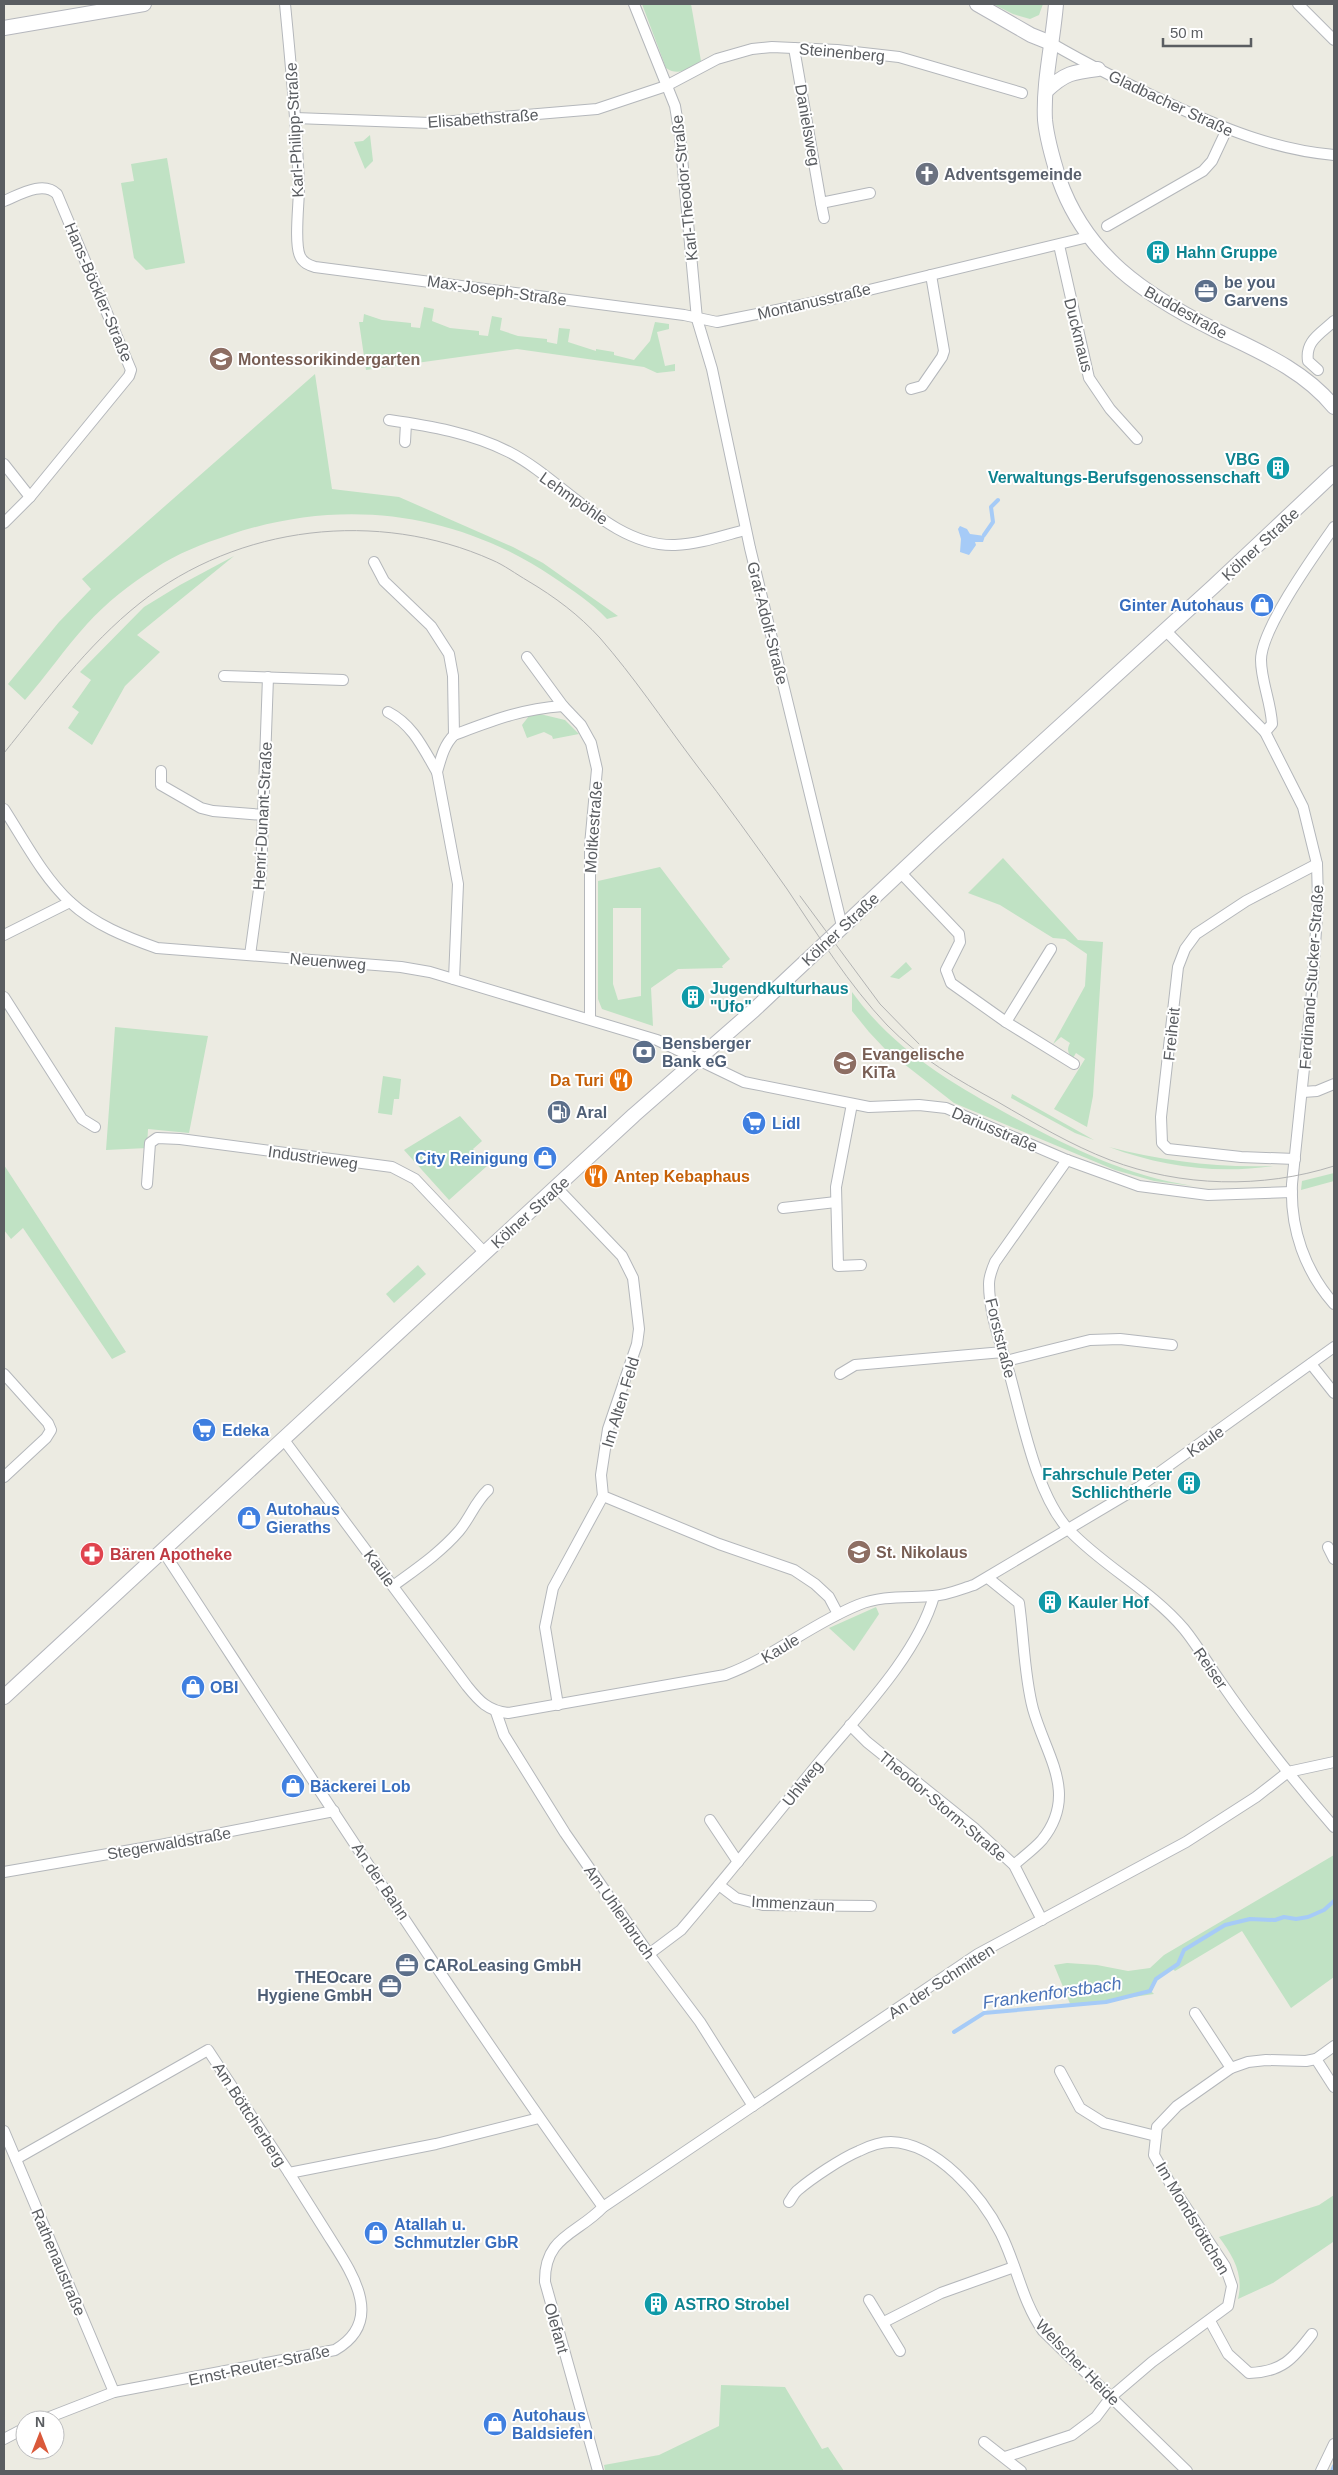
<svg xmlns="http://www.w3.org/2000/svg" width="1338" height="2475" viewBox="0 0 1338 2475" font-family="Arial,sans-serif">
<rect width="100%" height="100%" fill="#ecebe2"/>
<!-- green -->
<g fill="#c0e2c4" fill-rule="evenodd">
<path d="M642 4H691L701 61C689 68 679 77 666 68Z"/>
<polygon points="993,4 1043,4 1039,15 1030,19 1013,14"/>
<polygon points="370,135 373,161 365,169 354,142 363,141"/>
<polygon points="167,158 185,263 146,270 134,258 121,183 134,181 131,164"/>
<polygon points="424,307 434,309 432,321 450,328 479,331 479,335 488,336 492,316 502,318 500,330 518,336 547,339 547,342 557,344 559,328 570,329 568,342 596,351 596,349 614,352 614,355 634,360 650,341 655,322 669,324 669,329 657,332 665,366 675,364 675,371 657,373 644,367 517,349 366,370 359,322 363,322 364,314 382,320 411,323 411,327 420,328"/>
<path d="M315 374 332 489 399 497 513 547 543 563 618 616 607 619C591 602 572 590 553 577 455 511 341 497 229 535 202 544 178 553 154 569 130 584 106 603 87 624 65 648 47 675 25 700L8 684 59 622 91 589 82 579Z"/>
<polygon points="234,556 137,635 160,652 125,686 92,745 68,728 79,712 72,707 91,680 80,672 144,607 180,585"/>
<polygon points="540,714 565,720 579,734 553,739 552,736 544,732 527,738 522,725 529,716"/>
<path d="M1003 858 1078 940 1103 942 1093 1096 1087 1127 1054 1109 1085 1059 1076 1053 1073 1058C1067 1053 1067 1049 1070 1043L1061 1037 1053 1044 1085 986 1087 954 1065 939 1053 938 1000 905 968 893Z"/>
<path d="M660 867 730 959 722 966 723 968 678 969 651 988 653 1026 602 1009 598 999V881ZM613 908H641V996L618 1000 613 984Z"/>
<polygon points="906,962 912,969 899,979 890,977"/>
<path d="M852 992C894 1050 951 1083 1013 1117 1071 1148 1126 1176 1193 1186L1154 1181 1115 1170 954 1103 885 1049 869 1032 852 1011Z"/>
<polygon points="115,1027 208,1036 189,1133 148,1129 147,1148 106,1150"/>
<polygon points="383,1076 401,1079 399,1099 394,1099 392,1115 378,1113"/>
<polygon points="1012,1094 1094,1140 1075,1133 1011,1098"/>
<polygon points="460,1116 482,1141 473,1149 487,1166 449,1200 404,1150"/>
<path d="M1109 1147C1163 1161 1217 1168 1273 1166 1216 1174 1163 1167 1109 1147Z"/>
<polygon points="4,1165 126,1352 112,1359 23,1228 11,1239 4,1230"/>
<polygon points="1334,1173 1334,1181 1301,1190 1302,1181"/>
<polygon points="418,1265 426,1274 394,1303 386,1294"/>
<polygon points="876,1607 879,1614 854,1651 829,1628"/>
<polygon points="1334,1855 1334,1977 1291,2008 1242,1931 1175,1971 1172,1968 1155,1979 1150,1990 1154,1994 1071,2006 1054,1965 1067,1963 1097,1965 1128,1971 1150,1968 1164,1955"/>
<path d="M1334 2195V2244L1333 2242 1273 2283 1238 2299C1244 2274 1233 2256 1219 2237L1319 2205Z"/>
<polygon points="721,2385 785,2387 822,2449 828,2447 844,2471 605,2471 604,2465 659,2455 719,2426"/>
</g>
<!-- water -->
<polygon fill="#a6cbf7" points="960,526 967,529 970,534 985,536 983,542 975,542 976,545 969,555 960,552 961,539 958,529"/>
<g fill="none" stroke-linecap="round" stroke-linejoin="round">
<!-- stream -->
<g stroke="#a6cbf7" stroke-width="4">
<polyline points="984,535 993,522 991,507 998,500"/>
<polyline points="954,2032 984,2013 1106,2002 1150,1991 1156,1979 1178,1964 1184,1950 1225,1925 1250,1919 1275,1920 1284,1917 1296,1919 1308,1917 1324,1910 1334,1901"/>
<polyline points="1332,2471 1334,2466"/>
</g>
<!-- street casing -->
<g stroke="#b4b7bb" stroke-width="12">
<g id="street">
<path d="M285 4C291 65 297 126 299 188 299 204 294 243 300 256 303 263 309 265 315 267L684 315 717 322 836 298 1088 237"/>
<polyline points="634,4 675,106 680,136 697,319 712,369 750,548 842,926"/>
<polyline points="1298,4 1334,40"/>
<path d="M1051 43C1092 67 1135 88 1179 108 1230 131 1278 150 1334 155"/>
<polyline points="794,48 821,203 870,193"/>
<polyline points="295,118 430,123 597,109 666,86 717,59 752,49 772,47 837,50 899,57 1022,93"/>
<path d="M4 201C19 195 43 180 57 194L131 370 129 376 30 497 4 523"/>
<polyline points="821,203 824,218"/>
<polyline points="1107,226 1203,171 1212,161 1227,129"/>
<polyline points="1059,245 1089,378 1110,409 1137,439"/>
<path d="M1318 370 1308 361C1305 341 1320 334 1334 321"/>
<polyline points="911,389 922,386 942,357 944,351 931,275"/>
<path d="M389 420C430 426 472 433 509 452 562 479 612 547 675 545 699 544 722 536 745 530"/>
<polyline points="405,442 406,423"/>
<polyline points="4,464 30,497"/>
<polyline points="374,562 384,581 431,626 449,654 453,676 454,735"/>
<path d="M1165 630 1265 732 1303 807 1317 864 1318 900 1312 991 1292 1184C1290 1229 1305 1271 1334 1304"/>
<polyline points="527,657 563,706 581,725 591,743 597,769 590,845 590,1018"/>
<polyline points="224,676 343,680"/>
<path d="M388 712C413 725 423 748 437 772"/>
<path d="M1265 732 1272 724C1271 702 1261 681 1261 660 1261 629 1315 554 1334 527"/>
<polyline points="161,771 161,785 201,808 213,811 264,815"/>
<path d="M4 809C24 840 43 877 70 902 95 925 126 937 157 948L401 967 430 972 657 1040 744 1082 869 1107 919 1105 946 1108 1067 1160 1139 1186 1208 1195 1292 1192"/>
<polyline points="901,873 959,934 960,942 946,970 951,983 1006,1022 1051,949"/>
<polyline points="4,935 70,902"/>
<polyline points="250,955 261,875 268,677"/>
<path d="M454 979 458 884 437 772C441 758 444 745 454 735 494 720 521 709 563 706"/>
<polyline points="4,997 82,1119 95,1127"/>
<polyline points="1006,1022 1074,1064"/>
<polyline points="1303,1092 1317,1091 1334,1084"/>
<polyline points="852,1104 836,1187 838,1266 861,1265"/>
<polyline points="1295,1159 1241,1157 1168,1149 1162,1143 1161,1117 1178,967 1185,949 1196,934 1246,901 1317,864"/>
<path d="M1067 1160 995 1262C992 1269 989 1276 989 1284 989 1313 1001 1345 1009 1372 1022 1418 1036 1495 1069 1530 1104 1567 1151 1590 1184 1629 1197 1645 1208 1664 1220 1681 1255 1732 1294 1781 1334 1827"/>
<polyline points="147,1184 150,1143 157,1138 180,1139 392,1167 415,1179 485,1253"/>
<polyline points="557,1188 622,1256 633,1278 639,1329 637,1344 608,1429 601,1475 603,1496 719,1544 794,1570 815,1584 829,1597 838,1614"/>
<polyline points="783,1208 836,1202"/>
<polyline points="1006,1361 1090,1340 1120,1339 1172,1345"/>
<polyline points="1311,1364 1334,1393"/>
<polyline points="4,1374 48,1423 51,1430 46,1438 4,1477"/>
<polyline points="840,1374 855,1365 1003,1352"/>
<path d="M284 1440 467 1686C479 1701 488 1711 508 1713L725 1675C772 1658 811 1624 858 1605 882 1595 908 1598 933 1596 948 1595 961 1589 974 1585L1139 1487 1334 1347"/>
<polyline points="1328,1547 1334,1559"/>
<path d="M163 1551C307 1771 449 1993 603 2207"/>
<path d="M988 1578 1019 1603C1024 1638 1024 1675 1033 1709 1046 1756 1079 1794 1042 1840 1034 1849 1023 1857 1014 1865"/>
<path d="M393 1586C416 1569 440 1553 459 1531 470 1518 475 1502 488 1490"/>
<polyline points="558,1705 545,1627 553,1588 603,1496"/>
<polyline points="496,1712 504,1735 565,1833 649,1954 700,2022 753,2106"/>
<polyline points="850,1725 867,1742 974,1828 1014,1865 1042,1920"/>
<polyline points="710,1820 738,1862"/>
<polyline points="4,1872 160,1845 334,1811"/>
<polyline points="719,1885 736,1898 763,1905 871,1906"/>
<path d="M649 1954 681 1930C729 1874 774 1817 821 1760 860 1713 917 1655 934 1596"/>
<polyline points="1195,2013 1231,2068"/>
<polyline points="1316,2059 1334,2087"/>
<polyline points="1060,2071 1080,2108 1104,2123 1156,2136"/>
<polyline points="4,2131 114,2392"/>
<polyline points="16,2159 208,2050 289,2173 436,2144 539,2118"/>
<path d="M789 2202C792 2198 794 2193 798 2190 812 2178 842 2158 859 2151 869 2146 880 2142 891 2142 937 2143 982 2196 1001 2234 1017 2266 1022 2301 1043 2331L1187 2471"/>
<polyline points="869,2300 900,2351"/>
<path d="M1210 2321 1228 2354 1249 2373C1282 2372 1293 2359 1312 2334"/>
<polyline points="884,2322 941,2293 1014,2267"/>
<path d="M42 2420 114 2392 335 2350C387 2320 350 2270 328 2235 315 2214 302 2194 289 2173"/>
<polyline points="4,2439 25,2428"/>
<polyline points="984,2442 1021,2471"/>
<polyline points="1005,2457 1072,2435 1096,2417 1111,2397 1152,2362 1228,2306 1232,2286 1225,2266 1170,2183 1154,2155 1157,2127 1177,2106 1231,2068 1248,2062 1266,2060 1306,2061 1316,2059 1334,2046"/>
<path d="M598 2471 545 2282C544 2236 578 2234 603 2207L978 1954 1186 1842 1256 1797 1288 1772 1334 1762"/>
<polyline points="1321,2471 1334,2444"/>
</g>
</g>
<!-- secondary casing -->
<g stroke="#b5b7bd" stroke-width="16">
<g id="secondary">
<polyline points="977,4 1031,35 1051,43"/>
<path d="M1056 4C1053 42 1043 82 1045 120 1047 140 1053 160 1059 179 1086 256 1145 295 1215 330 1258 351 1303 369 1334 407"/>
<polyline points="4,28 144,4"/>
<path d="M1046 91C1065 73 1073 72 1098 69"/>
<polyline points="4,1697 634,1115 754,1010 935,840 1214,586 1334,473"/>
</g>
</g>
<!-- street -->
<use href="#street" stroke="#fff" stroke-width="10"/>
<!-- secondary -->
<use href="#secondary" stroke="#fff" stroke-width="14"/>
<!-- tram -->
<g stroke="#b2b3b3" stroke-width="1">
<path d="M4 753C46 701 87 645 140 603 238 525 378 509 492 560 504 565 516 574 528 581 555 597 579 615 600 638 634 677 662 719 692 759 725 802 756 845 787 889 818 935 849 985 887 1025 919 1058 958 1080 998 1102 1034 1123 1071 1145 1110 1160 1181 1187 1262 1189 1334 1166"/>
<polyline points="800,896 880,1004 919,1044"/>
</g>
</g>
<!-- icons -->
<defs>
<g id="church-disc" transform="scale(1.25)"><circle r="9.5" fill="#6b7280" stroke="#fff"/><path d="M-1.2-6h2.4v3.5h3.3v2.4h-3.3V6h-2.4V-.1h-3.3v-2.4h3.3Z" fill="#fff"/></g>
<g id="building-disc" transform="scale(1.25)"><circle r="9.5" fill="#0f9aa8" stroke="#fff"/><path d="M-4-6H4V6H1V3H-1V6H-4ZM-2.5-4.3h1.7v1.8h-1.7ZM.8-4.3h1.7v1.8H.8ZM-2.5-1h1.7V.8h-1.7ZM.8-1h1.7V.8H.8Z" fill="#fff"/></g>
<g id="office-disc" transform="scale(1.25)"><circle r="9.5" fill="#5c6f8a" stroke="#fff"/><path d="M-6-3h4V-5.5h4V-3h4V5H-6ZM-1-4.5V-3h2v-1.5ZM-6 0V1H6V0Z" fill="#fff"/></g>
<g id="school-disc" transform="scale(1.25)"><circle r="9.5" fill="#8d6e63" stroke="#fff"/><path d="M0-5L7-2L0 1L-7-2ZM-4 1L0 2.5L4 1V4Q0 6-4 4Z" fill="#fff"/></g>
<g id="shop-disc" transform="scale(1.25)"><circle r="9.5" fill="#3f7fe0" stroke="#fff"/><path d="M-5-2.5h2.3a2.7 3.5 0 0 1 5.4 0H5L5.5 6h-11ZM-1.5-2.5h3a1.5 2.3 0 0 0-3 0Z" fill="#fff"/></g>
<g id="bank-disc" transform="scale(1.25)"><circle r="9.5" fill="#5c6f8a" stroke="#fff"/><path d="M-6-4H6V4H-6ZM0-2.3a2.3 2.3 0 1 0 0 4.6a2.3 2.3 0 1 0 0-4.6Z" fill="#fff"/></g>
<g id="restaurant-disc" transform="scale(1.25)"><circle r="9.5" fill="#e8710a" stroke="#fff"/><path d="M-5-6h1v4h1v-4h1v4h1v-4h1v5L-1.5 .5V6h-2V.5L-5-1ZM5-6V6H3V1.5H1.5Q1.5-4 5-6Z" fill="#fff"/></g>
<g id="fuel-disc" transform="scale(1.25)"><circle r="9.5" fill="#5c6f8a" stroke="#fff"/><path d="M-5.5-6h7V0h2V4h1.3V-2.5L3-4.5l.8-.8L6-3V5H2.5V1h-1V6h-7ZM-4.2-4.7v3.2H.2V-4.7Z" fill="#fff"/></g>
<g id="supermarket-disc" transform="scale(1.25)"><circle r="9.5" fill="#3f7fe0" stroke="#fff"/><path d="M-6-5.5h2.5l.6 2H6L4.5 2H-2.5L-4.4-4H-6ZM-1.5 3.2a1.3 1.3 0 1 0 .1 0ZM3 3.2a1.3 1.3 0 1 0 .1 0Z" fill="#fff"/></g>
<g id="pharmacy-disc" transform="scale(1.25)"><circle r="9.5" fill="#e0444e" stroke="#fff"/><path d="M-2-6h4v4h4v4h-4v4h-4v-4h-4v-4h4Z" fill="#fff"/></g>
</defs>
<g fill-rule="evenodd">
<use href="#church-disc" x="927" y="174"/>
<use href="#building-disc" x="1158" y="252"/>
<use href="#office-disc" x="1206" y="291"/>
<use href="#school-disc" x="221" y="359"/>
<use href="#building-disc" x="1278" y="468"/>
<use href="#shop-disc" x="1262" y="605"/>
<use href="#building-disc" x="693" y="997"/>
<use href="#bank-disc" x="644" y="1052"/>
<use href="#school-disc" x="845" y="1063"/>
<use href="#restaurant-disc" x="621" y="1080"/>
<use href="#fuel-disc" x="559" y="1112"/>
<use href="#supermarket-disc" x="754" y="1123"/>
<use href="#shop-disc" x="545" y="1158"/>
<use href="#restaurant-disc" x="596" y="1176"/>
<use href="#supermarket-disc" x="204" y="1430"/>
<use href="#building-disc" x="1189" y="1483"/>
<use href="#shop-disc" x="249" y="1518"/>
<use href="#school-disc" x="859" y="1552"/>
<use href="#pharmacy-disc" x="92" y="1554"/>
<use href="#building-disc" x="1050" y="1602"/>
<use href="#shop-disc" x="193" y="1687"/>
<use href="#shop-disc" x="293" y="1786"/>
<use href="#office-disc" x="407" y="1965"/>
<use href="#office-disc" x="390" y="1986"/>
<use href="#shop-disc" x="376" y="2233"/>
<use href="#building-disc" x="656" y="2304"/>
<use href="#shop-disc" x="495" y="2424"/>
</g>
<g text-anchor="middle" stroke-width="4" stroke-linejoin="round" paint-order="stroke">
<!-- street labels -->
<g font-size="16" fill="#5a5d61" stroke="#fff">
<text transform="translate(842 52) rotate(5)" y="6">Steinenberg</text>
<text transform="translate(1171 103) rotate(25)" y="6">Gladbacher Straße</text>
<text transform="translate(483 118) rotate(-4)" y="6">Elisabethstraße</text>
<text transform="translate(808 125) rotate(80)" y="6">Danielsweg</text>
<text transform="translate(294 130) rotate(-93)" y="6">Karl-Philipp-Straße</text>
<text transform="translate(684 188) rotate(-96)" y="6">Karl-Theodor-Straße</text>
<text transform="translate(497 290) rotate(8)" y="6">Max-Joseph-Straße</text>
<text transform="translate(99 292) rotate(67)" y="6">Hans-Böckler-Straße</text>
<text transform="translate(814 301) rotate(-13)" y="6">Montanusstraße</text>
<text transform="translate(1186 312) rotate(29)" y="6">Buddestraße</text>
<text transform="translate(1079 335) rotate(76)" y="6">Duckmaus</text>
<text transform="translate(574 498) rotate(35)" y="6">Lehmpöhle</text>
<text transform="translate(1260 544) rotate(-43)" y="6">Kölner Straße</text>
<text transform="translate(768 623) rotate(76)" y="6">Graf-Adolf-Straße</text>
<text transform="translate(262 816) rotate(-87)" y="6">Henri-Dunant-Straße</text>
<text transform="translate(593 827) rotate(-86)" y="6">Moltkestraße</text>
<text transform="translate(840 929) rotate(-43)" y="6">Kölner Straße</text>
<text transform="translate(328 961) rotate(5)" y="6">Neuenweg</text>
<text transform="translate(1311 977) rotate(-86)" y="6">Ferdinand-Stucker-Straße</text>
<text transform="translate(1171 1034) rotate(-84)" y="6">Freiheit</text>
<text transform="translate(995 1129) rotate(23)" y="6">Dariusstraße</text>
<text transform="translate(313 1157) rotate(8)" y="6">Industrieweg</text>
<text transform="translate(530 1212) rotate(-42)" y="6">Kölner Straße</text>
<text transform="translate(1001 1338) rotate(76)" y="6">Forststraße</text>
<text transform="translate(620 1402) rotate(-73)" y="6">Im Alten Feld</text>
<text transform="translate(1205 1441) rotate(-35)" y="6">Kaule</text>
<text transform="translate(380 1568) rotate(54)" y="6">Kaule</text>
<text transform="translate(780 1648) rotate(-31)" y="6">Kaule</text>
<text transform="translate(1211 1668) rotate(55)" y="6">Reiser</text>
<text transform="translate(802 1783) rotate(-51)" y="6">Uhlweg</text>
<text transform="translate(943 1806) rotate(40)" y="6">Theodor-Storm-Straße</text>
<text transform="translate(169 1843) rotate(-10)" y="6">Stegerwaldstraße</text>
<text transform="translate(381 1881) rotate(56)" y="6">An der Bahn</text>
<text transform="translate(793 1903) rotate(3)" y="6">Immenzaun</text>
<text transform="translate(620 1912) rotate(55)" y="6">Am Uhlenbruch</text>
<text transform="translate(941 1981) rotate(-33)" y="6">An der Schmitten</text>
<text transform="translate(250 2114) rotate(57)" y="6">Am Böttcherberg</text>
<text transform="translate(1193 2218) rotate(59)" y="6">Im Mondsröttchen</text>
<text transform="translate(59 2262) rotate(67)" y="6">Rathenaustraße</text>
<text transform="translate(557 2328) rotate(74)" y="6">Olefant</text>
<text transform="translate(1078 2362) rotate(46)" y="6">Welscher Heide</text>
<text transform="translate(259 2365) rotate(-12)" y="6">Ernst-Reuter-Straße</text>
</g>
<!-- worship labels -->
<g font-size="16" font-weight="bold" fill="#5b616d" stroke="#fff" text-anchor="start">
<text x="944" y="180">Adventsgemeinde</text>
</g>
<!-- culture labels -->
<g font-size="16" font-weight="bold" fill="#0d838f" stroke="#fff" text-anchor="start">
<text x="1176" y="258">Hahn Gruppe</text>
<text x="1260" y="465" text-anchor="end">VBG<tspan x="1260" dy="18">Verwaltungs-Berufsgenossenschaft</tspan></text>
<text x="710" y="994">Jugendkulturhaus<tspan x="710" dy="18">"Ufo"</tspan></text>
<text x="1172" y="1480" text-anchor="end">Fahrschule Peter<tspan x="1172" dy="18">Schlichtherle</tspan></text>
<text x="1068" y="1608">Kauler Hof</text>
<text x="674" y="2310">ASTRO Strobel</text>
</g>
<!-- service labels -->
<g font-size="16" font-weight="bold" fill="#4e5e75" stroke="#fff" text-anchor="start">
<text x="1224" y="288">be you<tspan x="1224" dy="18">Garvens</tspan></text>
<text x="662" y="1049">Bensberger<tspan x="662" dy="18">Bank eG</tspan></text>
<text x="576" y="1118">Aral</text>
<text x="424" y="1971">CARoLeasing GmbH</text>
<text x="372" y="1983" text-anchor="end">THEOcare<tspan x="372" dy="18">Hygiene GmbH</tspan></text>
</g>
<!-- education labels -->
<g font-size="16" font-weight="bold" fill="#785e54" stroke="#fff" text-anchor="start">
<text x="238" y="365">Montessorikindergarten</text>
<text x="862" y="1060">Evangelische<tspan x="862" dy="18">KiTa</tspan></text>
<text x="876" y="1558">St. Nikolaus</text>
</g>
<!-- shop labels -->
<g font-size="16" font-weight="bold" fill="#366cbe" stroke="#fff" text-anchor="start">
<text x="1244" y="611" text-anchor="end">Ginter Autohaus</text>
<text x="772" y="1129">Lidl</text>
<text x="528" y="1164" text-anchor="end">City Reinigung</text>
<text x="222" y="1436">Edeka</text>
<text x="266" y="1515">Autohaus<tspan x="266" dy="18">Gieraths</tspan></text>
<text x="210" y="1693">OBI</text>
<text x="310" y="1792">Bäckerei Lob</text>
<text x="394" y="2230">Atallah u.<tspan x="394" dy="18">Schmutzler GbR</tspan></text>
<text x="512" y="2421">Autohaus<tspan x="512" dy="18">Baldsiefen</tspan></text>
</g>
<!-- food labels -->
<g font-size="16" font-weight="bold" fill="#c56008" stroke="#fff" text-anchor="end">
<text x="604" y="1086">Da Turi</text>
<text x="614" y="1182" text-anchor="start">Antep Kebaphaus</text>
</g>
<!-- health labels -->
<g font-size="16" font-weight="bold" fill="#be3a42" stroke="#fff" text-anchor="start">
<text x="110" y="1560">Bären Apotheke</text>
</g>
<!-- water labels -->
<g font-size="18" font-style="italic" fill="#4c74b8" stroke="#fff">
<text transform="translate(1052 1993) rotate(-8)" y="6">Frankenforstbach</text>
</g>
</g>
<!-- border -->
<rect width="1338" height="2475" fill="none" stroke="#5a5d61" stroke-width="10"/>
<!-- north arrow -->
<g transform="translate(40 2435)"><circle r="24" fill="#ffffff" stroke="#bdbec0"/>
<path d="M0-4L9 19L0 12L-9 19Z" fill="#da593a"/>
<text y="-8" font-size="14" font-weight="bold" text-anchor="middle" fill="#5a5d61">N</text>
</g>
<!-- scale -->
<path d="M1163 38v8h88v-8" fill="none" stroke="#5a5d61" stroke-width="2.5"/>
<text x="1170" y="38" font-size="15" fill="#5a5d61" stroke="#ffffff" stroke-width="4" paint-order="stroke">50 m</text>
</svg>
